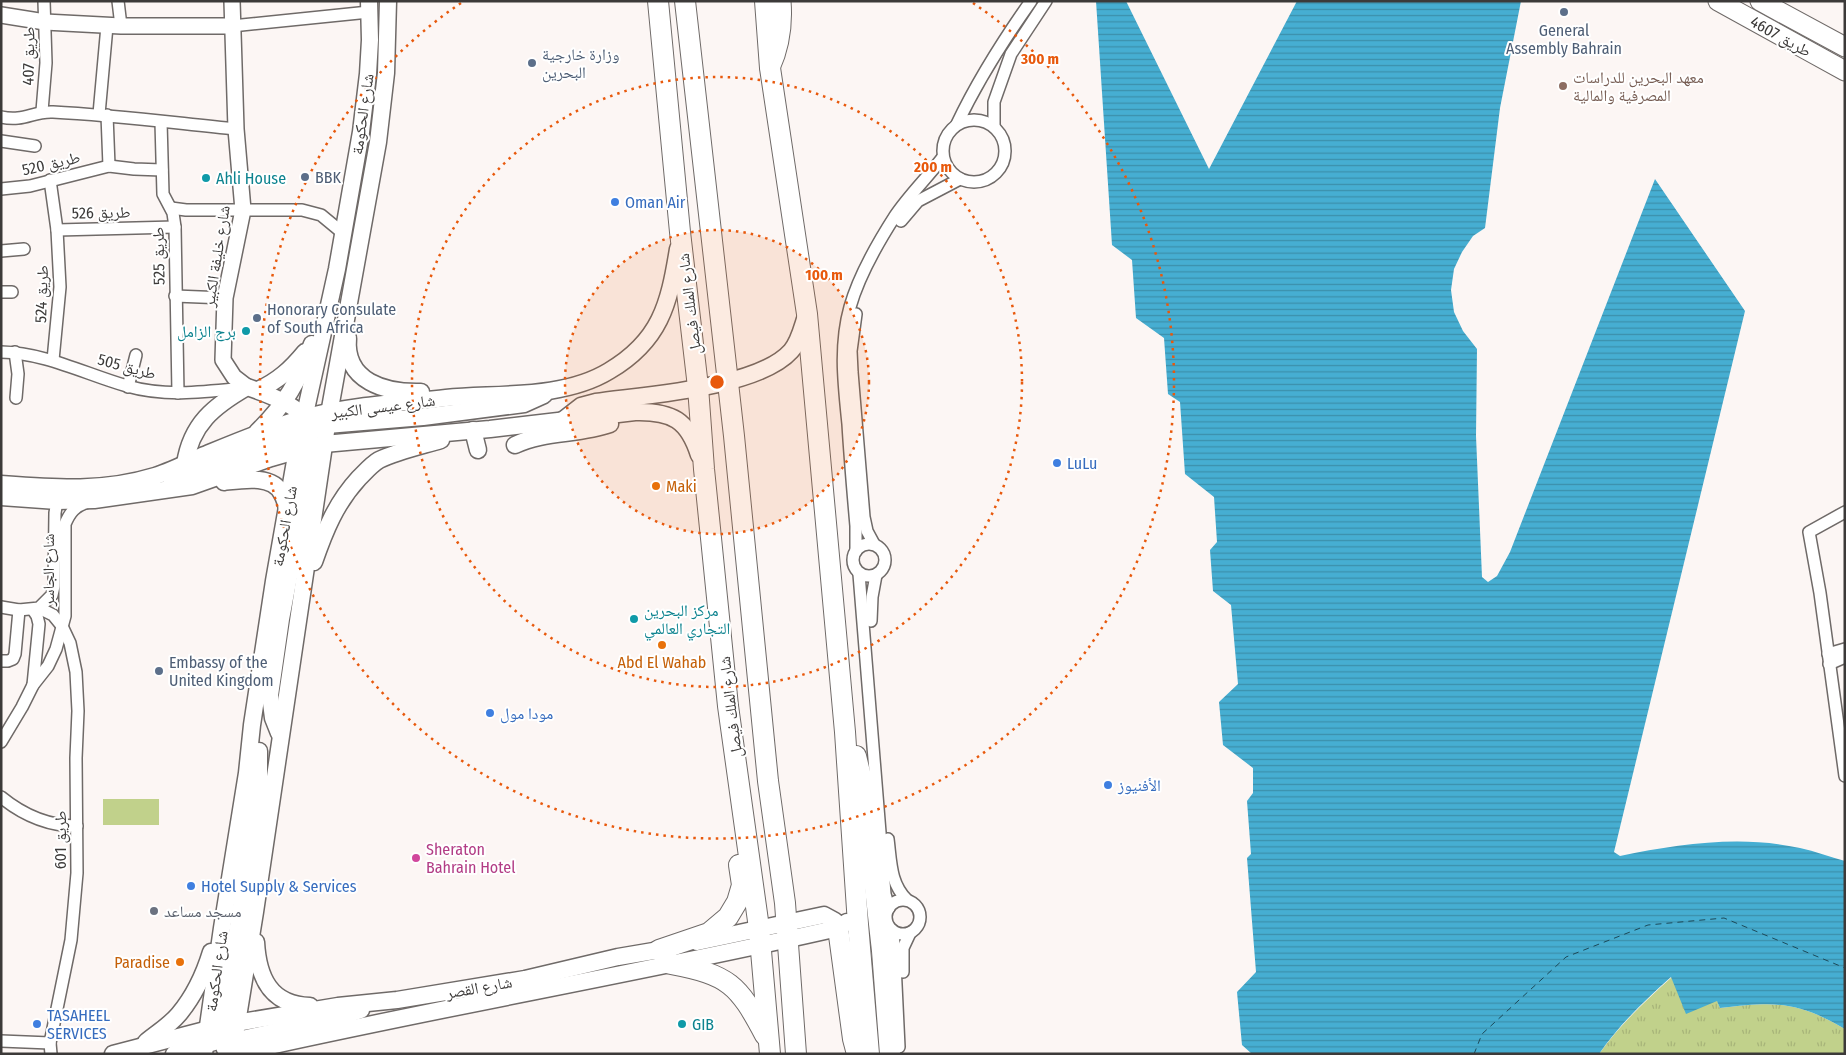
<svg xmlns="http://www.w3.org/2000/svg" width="1846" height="1055" viewBox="0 0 1846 1055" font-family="'Fira Sans Condensed','Noto Naskh Arabic',sans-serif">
<defs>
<pattern id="grass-tufts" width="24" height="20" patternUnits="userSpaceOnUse" patternTransform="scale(1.25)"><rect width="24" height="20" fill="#c1d18b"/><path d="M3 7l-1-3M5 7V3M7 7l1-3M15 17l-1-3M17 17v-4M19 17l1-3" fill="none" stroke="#a7b479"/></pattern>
<pattern id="water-rules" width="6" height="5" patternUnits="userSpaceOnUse" patternTransform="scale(1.25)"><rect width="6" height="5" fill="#46aed2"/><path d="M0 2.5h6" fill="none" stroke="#3c8fab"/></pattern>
</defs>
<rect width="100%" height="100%" fill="#fcf6f4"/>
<!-- grass -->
<path fill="url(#grass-tufts)" d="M1672 977 1717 1000 1720 1008C1775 1002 1795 1000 1845 1029V1054H1599C1620 1025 1645 1001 1672 977Z"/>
<!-- pitch -->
<rect fill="#c1d18b" x="103" y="799" width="56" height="26"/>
<!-- water -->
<path fill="url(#water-rules)" d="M1096 1H1126L1209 169 1297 1H1521L1500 108 1485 228 1473 236 1462 252 1454 269 1451 290 1454 312 1463 331 1477 349 1476 436 1482 577 1488 582 1497 576 1510 552 1655 179 1745 311 1614 852 1620 856C1679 844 1740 835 1800 848 1815 851 1830 857 1845 861V1029C1795 1000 1775 1002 1720 1008L1717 1001 1686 1014 1671 977C1645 1000 1619 1025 1599 1054H1252L1242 1045 1237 992 1256 972 1247 858 1251 854 1247 801 1253 793V768L1223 745 1219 702 1238 684 1231 605 1213 591 1210 550 1217 542 1214 497 1185 474 1180 402 1168 394 1164 338 1136 318 1132 260 1112 245Z"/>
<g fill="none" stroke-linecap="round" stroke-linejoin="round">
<!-- ferry -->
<polyline stroke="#1c4959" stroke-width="1" stroke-dasharray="6 5" stroke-linecap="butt" points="1474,1054 1482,1034 1566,957 1648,925 1724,918 1845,968"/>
<!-- minor casing -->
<g stroke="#6f6a68" stroke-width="14">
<g id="minor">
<polyline points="118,1 121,26"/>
<polyline points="232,26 369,12"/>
<polyline points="42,111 46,63 44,1"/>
<polyline points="99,114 107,26"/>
<polyline points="107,115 109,166"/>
<path d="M1 117C25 122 32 111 53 112 114 115 175 123 236 129"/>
<circle cx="974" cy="151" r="31"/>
<polyline points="161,122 163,194 173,213 175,227 178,393"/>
<path d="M957 124C979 78 1002 42 1031 1"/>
<polyline points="994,126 994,102 1011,54 1046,1"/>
<polyline points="1,141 35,146"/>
<polyline points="50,180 57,230 60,287 53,360"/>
<polyline points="1,189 30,186 109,166 134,169 162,170"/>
<polyline points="171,208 186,210 302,210 321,215 344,234"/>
<polyline points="901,221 918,201 960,179"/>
<polyline points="57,230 175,227"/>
<polyline points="1,251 24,249"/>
<polyline points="1,292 12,292"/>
<polyline points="175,296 225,298"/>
<polyline points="856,314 851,351 852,372 864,517 867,531 874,544"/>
<path d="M1 352C46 353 85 374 127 386 165 397 204 392 242 388"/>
<polyline points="15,352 18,374 16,398"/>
<polyline points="128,387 136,355"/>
<polyline points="1845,512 1809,532 1820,593 1845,776"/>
<circle cx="869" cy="560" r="16"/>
<path d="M856 551V526C853 492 850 458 848 424 844 385 839 346 850 307 859 275 877 244 895 216 909 195 928 177 943 157"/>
<polyline points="859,574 885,894 889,908"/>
<polyline points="1,607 19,610 39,608 52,595 54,586 55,513 57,501 61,495"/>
<polyline points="39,608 53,615 62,626 70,643 76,672 78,711 76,758 77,873 71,940 50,1043 51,1054"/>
<polyline points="871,621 872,597 876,575"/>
<polyline points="1828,654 1845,649"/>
<polyline points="1,661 8,661 13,659 15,654 19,610"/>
<polyline points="1829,664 1845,657"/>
<polyline points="33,685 39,624 37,616 33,610"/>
<path d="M1 742 22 707 33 685 48 666 56 649 65 616V524C70 512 75 506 88 502"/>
<path d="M1 797C23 815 48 826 77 826"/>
<path d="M888 839C891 862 890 883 907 900"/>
<circle cx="903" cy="917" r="17"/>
<polyline points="892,930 894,943 899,1047"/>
<polyline points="903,972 903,948 910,933"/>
<polyline points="1,1041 50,1043"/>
</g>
</g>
<!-- tertiary casing -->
<g stroke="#6f6a68" stroke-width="18">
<g id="tertiary">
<polyline points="232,1 236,129 243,210 225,298 223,360 234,377 247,387"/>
<polyline points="1,15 45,22 121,26 232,26"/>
</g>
</g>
<!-- secondary casing -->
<g stroke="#6f6a68" stroke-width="19">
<g id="secondary">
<path d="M348 338C344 382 386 393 421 392"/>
<path d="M258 390C278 381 291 369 305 352"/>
<path d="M563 420 581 406 596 402C645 395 758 388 791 351 799 342 802 328 806 316"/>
<polyline points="318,429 327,425 423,417 524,404 544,395"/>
<polyline points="473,430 478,450"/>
<path d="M257 432C285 405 299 381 312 344"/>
<path d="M515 445C544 431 579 435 610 424"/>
<path d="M185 464C191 424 214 406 247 387 262 392 297 404 305 419 310 427 310 438 309 447L296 540 281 619 270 695 273 718 279 733"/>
<path d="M224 482C241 480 273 474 282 494 285 499 286 504 287 509"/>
<path d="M1 484C55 488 103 492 155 476 171 471 187 463 202 456 236 442 271 427 307 417 352 405 400 403 446 398 498 393 563 399 609 371 660 341 669 305 678 249"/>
<polyline points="170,486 191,474 309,430"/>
<path d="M1 497 57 501 94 500 192 486 271 458 309 447 324 444 490 429 635 412C672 411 688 420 699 455"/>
<path d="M314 562C325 530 336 503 359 478 365 472 372 464 379 460 398 451 421 446 441 440"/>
<path d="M256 942C258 977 270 1005 310 1006"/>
<polyline points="697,942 824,915 835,921 838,928"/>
<path d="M146 1042C157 1033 170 1025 179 1014 194 996 204 975 211 952"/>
<polyline points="224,1043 337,1018 361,1010"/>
<polyline points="113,1054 209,1029 236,1023 338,1006 397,1000 525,979 618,957 671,948"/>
<polyline points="174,1054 214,1042"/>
<polyline points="204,1054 222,928 247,773 252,725 274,581 297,450 337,269 361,132 368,74 370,40 369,1"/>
<polyline points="231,1054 225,1049 221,1039 259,787 259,751"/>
<polyline points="232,1054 255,912 327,425 378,142 386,73 388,1"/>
<path d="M234 1054C435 1008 638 974 838 928L847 922"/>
</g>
</g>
<!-- primary casing -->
<g stroke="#6f6a68" stroke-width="21">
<g id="primary">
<polyline points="1718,1 1845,71"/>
<polyline points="1760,1 1845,47"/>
<path d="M770 68C780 46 783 25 781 1"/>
</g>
</g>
<!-- trunk casing -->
<g stroke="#6f6a68" stroke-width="22">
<g id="trunk">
<polyline points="658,1 680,232 698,387 704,469 728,706 759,928 770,1054"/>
<polyline points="685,1 734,436 768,781 785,903 796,1054"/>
<polyline points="765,1 770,68 807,314 845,732 858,924 869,1054"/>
<polyline points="856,756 864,789 882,951 890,1054"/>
<polyline points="838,928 853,1039 857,1054"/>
<polyline points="659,950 709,933 728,917 737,902 742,885 739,865"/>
<path d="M671 964C729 975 738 984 765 1035"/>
</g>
</g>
<!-- minor -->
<use href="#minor" stroke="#fff" stroke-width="11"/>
<!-- tertiary -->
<use href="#tertiary" stroke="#fff" stroke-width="15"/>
<!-- secondary -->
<use href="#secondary" stroke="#fff" stroke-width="16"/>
<!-- primary -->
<use href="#primary" stroke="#fff" stroke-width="19"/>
<!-- trunk -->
<use href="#trunk" stroke="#fff" stroke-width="20"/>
</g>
<!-- distance rings -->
<circle cx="717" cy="382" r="152" fill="#e8590c" fill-opacity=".12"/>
<g fill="none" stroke="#e8590c" stroke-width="2.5" stroke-dasharray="2.5 5">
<circle cx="717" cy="382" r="152"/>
<circle cx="717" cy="382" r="305"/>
<path d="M973 3A457 457 0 1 1 461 3"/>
</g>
<!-- markers -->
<g fill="#5c6f8a" stroke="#fff" stroke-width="2">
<circle cx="1564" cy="12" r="5"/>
<circle cx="532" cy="63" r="5"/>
<circle cx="305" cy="177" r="5"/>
<circle cx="257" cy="318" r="5"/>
<circle cx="159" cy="671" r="5"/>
</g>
<circle fill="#8d6e63" stroke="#fff" stroke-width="2" cx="1563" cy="86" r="5"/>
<g fill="#0f9aa8" stroke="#fff" stroke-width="2">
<circle cx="206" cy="178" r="5"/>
<circle cx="246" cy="331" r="5"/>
<circle cx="634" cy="619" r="5"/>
<circle cx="682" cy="1024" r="5"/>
</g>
<g fill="#3f7fe0" stroke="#fff" stroke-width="2">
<circle cx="615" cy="202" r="5"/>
<circle cx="1057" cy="463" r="5"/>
<circle cx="490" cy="713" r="5"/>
<circle cx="1108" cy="785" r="5"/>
<circle cx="191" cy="886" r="5"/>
<circle cx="37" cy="1024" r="5"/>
</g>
<g fill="#e8710a" stroke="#fff" stroke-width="2">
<circle cx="656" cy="486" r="5"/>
<circle cx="662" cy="645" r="5"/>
<circle cx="180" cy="962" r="5"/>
</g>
<circle fill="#d1479c" stroke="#fff" stroke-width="2" cx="416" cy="858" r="5"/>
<circle fill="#6b7280" stroke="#fff" stroke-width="2" cx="154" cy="911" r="5"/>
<g text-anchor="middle" stroke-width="4" stroke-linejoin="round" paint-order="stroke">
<!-- service labels -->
<g font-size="16" fill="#4e5e75" stroke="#fff" text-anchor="start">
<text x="1564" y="36" text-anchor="middle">General<tspan x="1564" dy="18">Assembly Bahrain</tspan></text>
<text x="542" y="60">وزارة خارجية<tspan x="542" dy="18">البحرين</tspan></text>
<text x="315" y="183">BBK</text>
<text x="267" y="315">Honorary Consulate<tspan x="267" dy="18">of South Africa</tspan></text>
<text x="169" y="668">Embassy of the<tspan x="169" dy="18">United Kingdom</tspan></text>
</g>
<!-- street labels -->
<g font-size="16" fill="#3c3a39" stroke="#fff">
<text transform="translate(1781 36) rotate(29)" y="6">طريق 4607</text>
<text transform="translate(28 56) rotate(-89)" y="6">طريق 407</text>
<text transform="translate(362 114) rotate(-82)" y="6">شارع الحكومة</text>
<text transform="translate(51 163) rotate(-13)" y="6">طريق 520</text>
<text transform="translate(101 212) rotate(-1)" y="6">طريق 526</text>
<text transform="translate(158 256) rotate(-91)" y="6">طريق 525</text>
<text transform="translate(216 256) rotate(-81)" y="6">شارع خليفة الكبير</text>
<text transform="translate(41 294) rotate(-88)" y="6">طريق 524</text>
<text transform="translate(689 304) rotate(-97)" y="6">شارع الملك فيصل</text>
<text transform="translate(127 366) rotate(15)" y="6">طريق 505</text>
<text transform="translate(383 406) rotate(-7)" y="6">شارع عيسى الكبير</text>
<text transform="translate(284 526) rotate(-80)" y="6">شارع الحكومة</text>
<text transform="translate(48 570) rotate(-90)" y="6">شارع الجاسر</text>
<text transform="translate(730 707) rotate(-97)" y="6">شارع الملك فيصل</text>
<text transform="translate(60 840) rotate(-90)" y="6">طريق 601</text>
<text transform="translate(216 971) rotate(-82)" y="6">شارع الحكومة</text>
<text transform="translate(479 987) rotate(-10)" y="6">شارع القصر</text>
</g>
<!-- education labels -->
<g font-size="16" fill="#785e54" stroke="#fff" text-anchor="start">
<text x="1573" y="83">معهد البحرين للدراسات<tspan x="1573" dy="18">المصرفية والمالية</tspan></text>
</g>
<!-- culture labels -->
<g font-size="16" fill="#0d838f" stroke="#fff" text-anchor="start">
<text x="216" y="184">Ahli House</text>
<text x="236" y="337" text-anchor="end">برج الزامل</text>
<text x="644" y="616">مركز البحرين<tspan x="644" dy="18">التجاري العالمي</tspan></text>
<text x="692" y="1030">GIB</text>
</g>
<!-- shop labels -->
<g font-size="16" fill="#366cbe" stroke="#fff" text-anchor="start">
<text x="625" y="208">Oman Air</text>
<text x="1067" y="469">LuLu</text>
<text x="500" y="719">مودا مول</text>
<text x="1118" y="791">الأفنيوز</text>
<text x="201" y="892">Hotel Supply &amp; Services</text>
<text x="47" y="1021">TASAHEEL<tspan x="47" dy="18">SERVICES</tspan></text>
</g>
<!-- food labels -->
<g font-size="16" fill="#c56008" stroke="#fff" text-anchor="start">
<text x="666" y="492">Maki</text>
<text x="662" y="668" text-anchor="middle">Abd El Wahab</text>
<text x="170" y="968" text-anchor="end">Paradise</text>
</g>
<!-- hotel labels -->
<g font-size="16" fill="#b23c85" stroke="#fff" text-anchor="start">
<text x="426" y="855">Sheraton<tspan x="426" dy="18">Bahrain Hotel</tspan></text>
</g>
<!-- worship labels -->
<g font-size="16" fill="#5b616d" stroke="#fff" text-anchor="start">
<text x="164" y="917">مسجد مساعد</text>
</g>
</g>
<circle cx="717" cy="382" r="8" fill="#e8590c" stroke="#fff" stroke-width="2.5"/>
<g font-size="15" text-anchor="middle" font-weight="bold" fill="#e8590c" stroke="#fff" stroke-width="4" stroke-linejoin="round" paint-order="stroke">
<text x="1040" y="64">300 m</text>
<text x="933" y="172">200 m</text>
<text x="824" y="280">100 m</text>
</g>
<!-- border -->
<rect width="1846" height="1055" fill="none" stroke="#3c3a39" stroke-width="5"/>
</svg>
